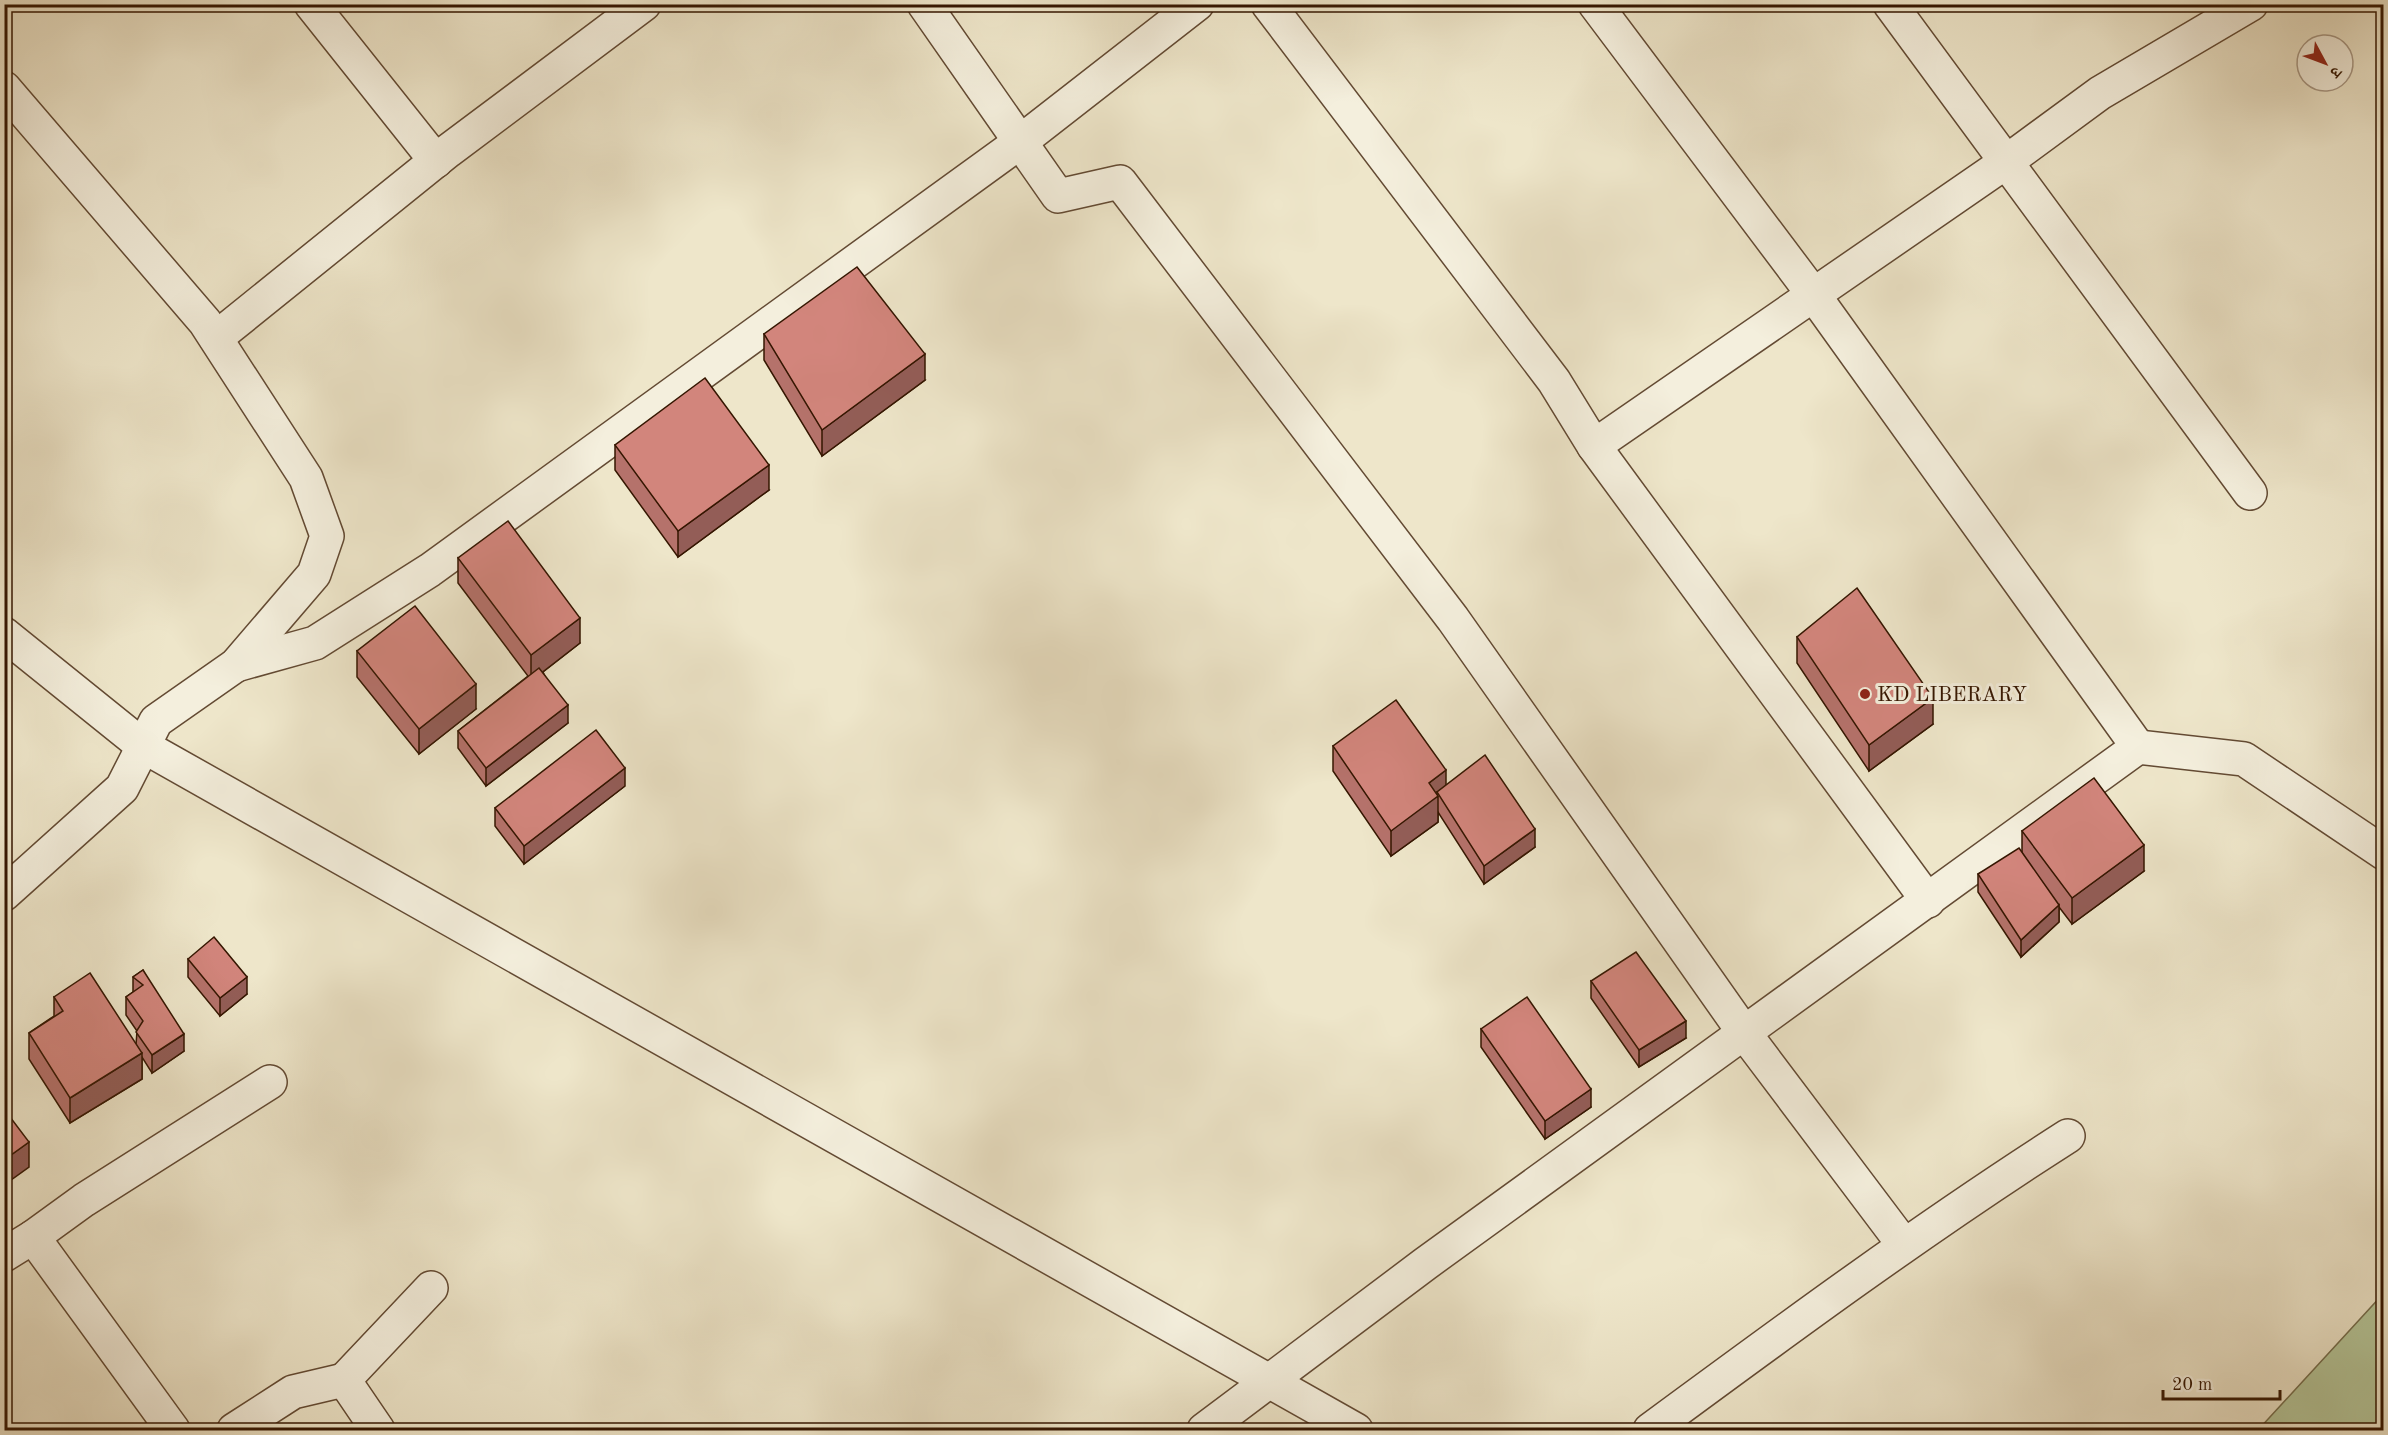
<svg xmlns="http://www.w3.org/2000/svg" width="2388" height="1435" viewBox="0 0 2388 1435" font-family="'Old Standard TT','Noto Serif Devanagari',serif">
<rect width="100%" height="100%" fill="#eee6ca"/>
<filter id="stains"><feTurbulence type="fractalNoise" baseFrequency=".00333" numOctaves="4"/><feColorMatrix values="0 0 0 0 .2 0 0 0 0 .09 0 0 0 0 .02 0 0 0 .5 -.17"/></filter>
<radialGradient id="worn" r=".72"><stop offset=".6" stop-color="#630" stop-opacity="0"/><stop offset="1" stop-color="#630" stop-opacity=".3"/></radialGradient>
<!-- green -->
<polygon fill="#b5c699" stroke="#756e4d" stroke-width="1.5" points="2383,1294 2383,1430 2258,1430"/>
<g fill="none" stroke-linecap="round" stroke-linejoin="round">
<!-- minor casing -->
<g stroke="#634a33" stroke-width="36">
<g id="minor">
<polyline points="311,4 436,161"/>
<polyline points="924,4 1058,196 1120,182 1453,619 1745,1034 1904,1245"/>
<polyline points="1268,4 1554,381 1594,446 1928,901"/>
<polyline points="1890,4 2250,493"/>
<polyline points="4,88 205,322 306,478 327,536 314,574 236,665 156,721 122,788 4,894"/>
<polyline points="216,338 448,151 644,4"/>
<polyline points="1594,446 2006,162 2100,93 2251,4"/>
<polyline points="4,634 143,746 1356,1430"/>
<polyline points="236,665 315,643 430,570 1020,142 1197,4"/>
<polyline points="2138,747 2244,759 2384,853"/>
<polyline points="4,1255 33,1237"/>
<polyline points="173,1430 33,1237 84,1200 270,1082"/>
<polyline points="234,1430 293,1392 344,1380"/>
<polyline points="378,1430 344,1380 431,1288"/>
<polyline points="1204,1430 1425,1264 2138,747 1813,294 1595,4"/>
<path d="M1650 1430C1787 1329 1924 1228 2068 1136"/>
</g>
</g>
<!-- minor -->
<use href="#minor" stroke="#f4efdd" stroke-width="33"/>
</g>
<!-- wall -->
<g fill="#b5726b" stroke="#351601" stroke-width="1.5">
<polygon points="764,334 925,380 822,456 764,360"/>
<polygon points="615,445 769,490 678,557 615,470"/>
<polygon points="458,558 580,643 543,672 568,723 486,786 458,748 458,731 528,676 458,583"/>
<polygon points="1797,637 1933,724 1869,771 1797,663"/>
<polygon points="357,651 476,709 419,754 357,677"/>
<polygon points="1333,746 1446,786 1535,847 1484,884 1438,812 1438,822 1391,856 1333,771"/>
<polygon points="625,786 524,864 495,826 495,808"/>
<polygon points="2022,831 2144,871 2072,924 2059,907 2059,922 2021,957 1978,892 1978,874 2022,852"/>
<polygon points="188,959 247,994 220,1016 188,977"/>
<polygon points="143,970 184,1051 152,1073 142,1057 142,1079 70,1123 29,1059 29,1033 54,1016 54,997 136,1045 137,1031 126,1015 126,997 133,992 133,977"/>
<polygon points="1591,981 1686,1038 1639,1067 1591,998"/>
<polygon points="1481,1029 1591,1107 1545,1139 1481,1047"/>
</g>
<!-- shaded-wall -->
<g fill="#935d57" stroke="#351601" stroke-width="1.5">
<polygon points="925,354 925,380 822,456 822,430"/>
<polygon points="769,465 769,490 678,557 678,531"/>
<polygon points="580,618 580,643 531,681 531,655"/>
<polygon points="476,684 476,709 419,754 419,729"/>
<polygon points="1933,698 1933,724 1869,771 1869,745"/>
<polygon points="568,705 568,723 486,786 486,768"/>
<polygon points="625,768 625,786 524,864 524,846"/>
<polygon points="1446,770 1446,795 1437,792 1437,798 1438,796 1438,822 1391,856 1391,831 1429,783"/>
<polygon points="1535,829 1535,847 1484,884 1484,866"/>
<polygon points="2144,845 2144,871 2072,924 2072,898"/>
<polygon points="2059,905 2059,922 2021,957 2021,940"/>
<polygon points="247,977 247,994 220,1016 220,998"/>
<polygon points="1686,1021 1686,1038 1639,1067 1639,1050"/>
<polygon points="184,1034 184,1051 152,1073 152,1055"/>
<polygon points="142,1053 142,1079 70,1123 70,1098"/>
<polygon points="1591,1089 1591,1107 1545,1139 1545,1121"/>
<polygon points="29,1142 29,1167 4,1185 4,1160"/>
</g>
<!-- building -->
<g fill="#d2857c" stroke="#351601" stroke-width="1.5">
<polygon points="857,267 925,354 822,430 764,334"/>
<polygon points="705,378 769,465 678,531 615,445"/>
<polygon points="508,521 580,618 531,655 458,558"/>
<polygon points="1857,588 1933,698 1869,745 1797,637"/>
<polygon points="415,606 476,684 419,729 357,651"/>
<polygon points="539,668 568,705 486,768 458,731"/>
<polygon points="1396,700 1446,770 1429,783 1438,796 1391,831 1333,746"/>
<polygon points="596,730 625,768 524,846 495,808"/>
<polygon points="1485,755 1535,829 1484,866 1437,792"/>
<polygon points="2094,778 2144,845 2072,898 2022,831"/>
<polygon points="2019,848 2059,905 2021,940 1978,874"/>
<polygon points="214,937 247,977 220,998 188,959"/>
<polygon points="1636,952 1686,1021 1639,1050 1591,981"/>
<polygon points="143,970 184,1034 152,1055 136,1032 143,1021 126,997 143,985 133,977"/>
<polygon points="90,973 142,1053 70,1098 29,1033 63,1011 54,997"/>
<polygon points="1527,997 1591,1089 1545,1121 1481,1029"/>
<polygon points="4,1109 29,1142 4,1160"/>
</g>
<!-- markers -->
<circle fill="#8f2418" stroke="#f4efdd" stroke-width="2" cx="1865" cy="694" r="6"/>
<g text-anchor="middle" stroke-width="6" stroke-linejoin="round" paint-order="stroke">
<!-- poi labels -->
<g font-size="21" fill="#351601" stroke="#f4efdd" text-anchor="start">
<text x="1877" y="701">KD LIBERARY</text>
</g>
</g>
<!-- margin -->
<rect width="2388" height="1435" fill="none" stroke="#eee6ca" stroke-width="24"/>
<rect x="6" y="6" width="2376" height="1423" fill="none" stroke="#351601" stroke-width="3"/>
<rect x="12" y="12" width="2364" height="1411" fill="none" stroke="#351601" stroke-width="1.5"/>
<!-- north arrow -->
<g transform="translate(2325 63) rotate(131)"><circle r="28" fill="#f4efdd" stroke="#a89885" stroke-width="1.5"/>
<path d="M0-4.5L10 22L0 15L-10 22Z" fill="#8f2418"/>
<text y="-9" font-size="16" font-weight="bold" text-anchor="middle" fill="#351601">उ</text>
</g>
<!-- scale -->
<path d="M2163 1390v9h117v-9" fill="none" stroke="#351601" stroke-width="3"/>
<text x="2172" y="1390" font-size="18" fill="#351601" stroke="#f4efdd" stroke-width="4.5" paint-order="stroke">20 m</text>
<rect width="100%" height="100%" filter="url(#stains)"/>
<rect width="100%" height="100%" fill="url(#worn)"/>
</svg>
